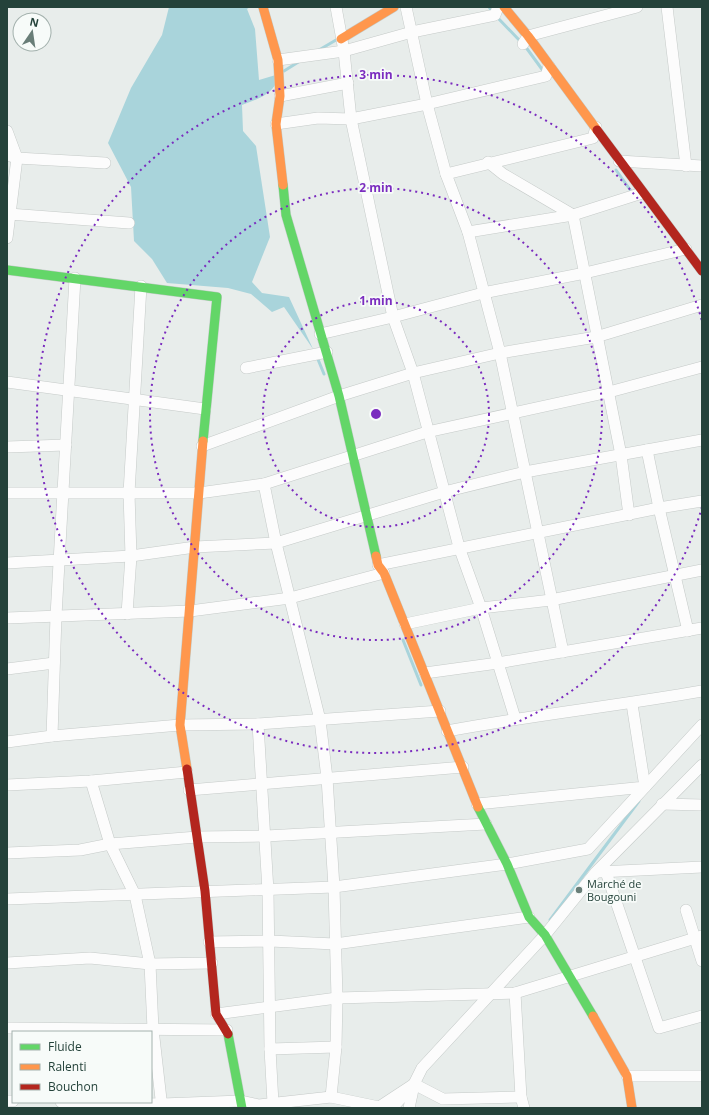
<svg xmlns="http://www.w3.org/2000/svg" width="709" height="1115" viewBox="0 0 709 1115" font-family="'Open Sans',sans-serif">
<rect width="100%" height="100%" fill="#e8edeb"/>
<!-- water -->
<path fill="#a9d4db" d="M169 7H250L247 9 255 29 259 80 279 74C275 95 259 98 242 105L243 131 256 146 270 237 252 282 262 293 289 297 313 349 284 307 272 312 251 294 228 288 167 283 152 259 134 241 131 187 108 143 131 88 162 35Z"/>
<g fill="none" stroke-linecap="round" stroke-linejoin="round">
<!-- stream -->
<g stroke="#a9d4db" stroke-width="3">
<polyline points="489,7 493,13"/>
<polyline points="497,17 521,42"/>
<polyline points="525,46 544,72"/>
<polyline points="319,50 336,40"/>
<polyline points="284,71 300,61"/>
<polyline points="616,170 631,191"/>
<polyline points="317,357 324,374"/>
<polyline points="403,640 421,685"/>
<polyline points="550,920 639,801"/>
</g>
<!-- street casing -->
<g stroke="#c5cac8" stroke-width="12">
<g id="street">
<polyline points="336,7 344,51 351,119 393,317 413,373 459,547 481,608 515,718"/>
<polyline points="406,7 427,104 446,174 468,232 500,353 563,652"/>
<polyline points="667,7 686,166"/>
<polyline points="523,44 528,36 637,7"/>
<polyline points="278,60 344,51 412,32 495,15 498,7"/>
<polyline points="280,96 348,83"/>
<polyline points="276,124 318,118 351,119 427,104 546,76 549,66"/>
<polyline points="7,131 17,158 7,238"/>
<polyline points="7,155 17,158 105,163"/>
<polyline points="619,161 702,166"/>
<polyline points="488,162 503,174 573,215 621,455 629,515"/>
<polyline points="446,174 593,138 596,127"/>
<polyline points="9,214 129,223"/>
<polyline points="468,232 573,215 642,193"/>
<polyline points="320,334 393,317 483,293 585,273 686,249"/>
<polyline points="246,368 327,352"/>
<polyline points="7,382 205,409"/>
<polyline points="202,446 339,396 413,373 500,353 596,337 702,305"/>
<polyline points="7,447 66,445"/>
<polyline points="647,450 659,508 688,631"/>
<polyline points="264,484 276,543 320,720 327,778 334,887 337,998 336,1047 331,1097"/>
<polyline points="7,493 199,493 264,484 427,432 609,392 702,367"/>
<polyline points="7,563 131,556 195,547 276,543 444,492 525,472 702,440"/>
<polyline points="378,565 659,508 702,501"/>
<polyline points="127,614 131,556 129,493 141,286"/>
<polyline points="7,618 190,611 290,598 384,573"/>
<polyline points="405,624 481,608 551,600 702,570"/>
<polyline points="7,669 54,663"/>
<polyline points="425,673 498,663 702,628"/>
<polyline points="258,724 268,891 270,1049 273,1103"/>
<path d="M447 731C532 715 617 706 702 691"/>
<polyline points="52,736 56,616 75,278"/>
<polyline points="7,742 52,736 180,725 258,724 440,711"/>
<polyline points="91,781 110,844 135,895 150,964 153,1029 162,1108"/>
<polyline points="7,785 91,781 187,772"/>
<polyline points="189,790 463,767"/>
<polyline points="477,804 645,787 632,704"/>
<polyline points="662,804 702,805"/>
<polyline points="7,853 80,850 110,844 197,837 266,836 486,824"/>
<polyline points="599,872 702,867"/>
<polyline points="606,872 659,1028 702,1016"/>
<polyline points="7,899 334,887 507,864 588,849 702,725"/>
<polyline points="686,910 702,961"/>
<polyline points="209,942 270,941 335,944 529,917"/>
<polyline points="7,963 90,958 150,964 212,963"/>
<polyline points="515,993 521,1097 524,1108"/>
<polyline points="216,1014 337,998 515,993 702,936"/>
<polyline points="7,1028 227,1030"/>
<polyline points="270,1049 336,1047"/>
<polyline points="627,1076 702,1076"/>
<polyline points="7,1101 13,1101"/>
<polyline points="61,1102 162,1104 241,1101 259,1105 331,1097 379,1107 414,1084 443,1099 521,1097"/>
<polyline points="392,1108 414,1084 422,1068 545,935 596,872 702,765"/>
<polyline points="409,1108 414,1085"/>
</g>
</g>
<!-- fast casing -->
<g stroke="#c3cbc8" stroke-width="10">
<g id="fast">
<polyline points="283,185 286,215 339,396 376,556"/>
<polyline points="7,270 217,297 203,441"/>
<polyline points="478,807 507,864 529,917 545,935 593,1016"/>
<polyline points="228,1034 242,1108"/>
</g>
</g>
<!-- slow casing -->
<g stroke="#c3cbc8" stroke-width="10">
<g id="slow">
<polyline points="263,7 278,60 280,96 276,124 283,185"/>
<polyline points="504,7 528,36 597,130"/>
<polyline points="341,39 394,7"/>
<polyline points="376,556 378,565 384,573 478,807"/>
<polyline points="187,769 180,725 203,441"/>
<polyline points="593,1016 627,1076 632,1108"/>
</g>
</g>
<!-- jam casing -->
<g stroke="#c3cbc8" stroke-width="10">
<g id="jam">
<polyline points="597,130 702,271"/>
<polyline points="187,769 205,891 216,1014 228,1034"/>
</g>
</g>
<!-- street -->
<use href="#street" stroke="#fcfcfc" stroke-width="11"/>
<!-- fast -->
<use href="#fast" stroke="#63d668" stroke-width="9"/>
<!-- slow -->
<use href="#slow" stroke="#ff974d" stroke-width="9"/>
<!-- jam -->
<use href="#jam" stroke="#b3261e" stroke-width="9"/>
</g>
<!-- distance rings -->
<g fill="none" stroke="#7b2cbf" stroke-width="2" stroke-dasharray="2 4">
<circle cx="376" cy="414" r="113"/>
<circle cx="376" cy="414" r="226"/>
<path d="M702 507A339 339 0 1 1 702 321"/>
</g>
<!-- markers -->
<circle fill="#697e78" stroke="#f7fbf9" stroke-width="1.5" cx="579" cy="890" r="4"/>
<g text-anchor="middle" stroke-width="3.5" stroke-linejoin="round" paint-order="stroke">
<!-- poi labels -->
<g font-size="11" fill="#24423a" stroke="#f7fbf9" text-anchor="start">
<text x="587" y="888">Marché de<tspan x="587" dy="13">Bougouni</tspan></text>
</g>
</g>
<circle cx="376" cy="414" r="6" fill="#7b2cbf" stroke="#f7fbf9" stroke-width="2"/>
<g font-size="12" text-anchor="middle" font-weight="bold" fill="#7b2cbf" stroke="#f7fbf9" stroke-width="3.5" stroke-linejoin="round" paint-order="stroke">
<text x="376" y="79">3 min</text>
<text x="376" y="192">2 min</text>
<text x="376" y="305">1 min</text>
</g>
<!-- border -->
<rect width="709" height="1115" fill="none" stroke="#24423a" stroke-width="16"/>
<!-- legend -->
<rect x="12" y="1031" width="140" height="72" fill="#f7fbf9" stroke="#a3b1ad"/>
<rect x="20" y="1044" width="20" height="6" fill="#63d668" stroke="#a3b1ad"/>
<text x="48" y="1051" font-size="12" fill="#24423a">Fluide</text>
<rect x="20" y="1064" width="20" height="6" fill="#ff974d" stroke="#a3b1ad"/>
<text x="48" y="1071" font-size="12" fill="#24423a">Ralenti</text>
<rect x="20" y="1084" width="20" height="6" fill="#b3261e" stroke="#a3b1ad"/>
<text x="48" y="1091" font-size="12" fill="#24423a">Bouchon</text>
<!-- north arrow -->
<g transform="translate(32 32) rotate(13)"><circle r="19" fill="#f7fbf9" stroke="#a3b1ad"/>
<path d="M0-3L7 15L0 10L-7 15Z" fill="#697e78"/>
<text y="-6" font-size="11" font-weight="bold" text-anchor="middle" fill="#24423a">N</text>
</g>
</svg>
